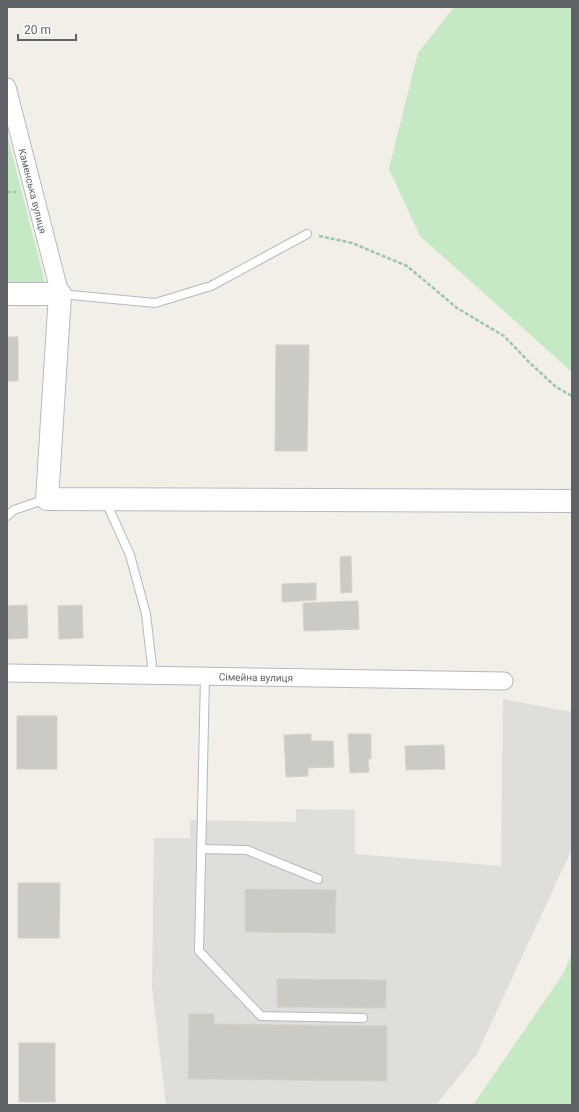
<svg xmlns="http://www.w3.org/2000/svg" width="579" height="1112" viewBox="0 0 579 1112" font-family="Roboto,sans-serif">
<rect width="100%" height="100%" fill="#f1efe8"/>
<!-- industrial -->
<polygon fill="#e0deda" points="503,699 572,712 572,849 477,1054 436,1105 166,1105 152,987 154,838 190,838 190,820 296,822 296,809 355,810 355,854 501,866"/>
<!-- green -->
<g fill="#c5e8c5">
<polygon points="454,7 572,7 572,372 420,236 389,169 418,53"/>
<polygon points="7,134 45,283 7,283"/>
<polygon points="572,954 572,1105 473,1105 563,974"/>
</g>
<!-- building -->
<g fill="#cccac5" stroke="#d6d1c6">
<rect x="7" y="337" width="11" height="44"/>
<polygon points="276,345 309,345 307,451 275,451"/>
<polygon points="351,556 352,592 341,593 340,557"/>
<polygon points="316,583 316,600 282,602 282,584"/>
<polygon points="358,601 359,629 304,631 303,603"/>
<polygon points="27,605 28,638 7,639 7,606"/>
<polygon points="82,605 83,638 59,639 58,606"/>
<rect x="17" y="716" width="40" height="53"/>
<polygon points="311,734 311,741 333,741 334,767 308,768 308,776 286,777 284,735"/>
<polygon points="348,734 371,734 371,759 368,759 369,772 350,773"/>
<polygon points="444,745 445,769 406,770 405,746"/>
<polygon points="18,883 60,883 59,938 18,938"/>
<polygon points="245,889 336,890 335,933 245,932"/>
<polygon points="277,979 386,980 386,1008 277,1007"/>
<polygon points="189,1014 214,1014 214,1024 387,1026 387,1081 188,1079"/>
<rect x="19" y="1043" width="36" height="59"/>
</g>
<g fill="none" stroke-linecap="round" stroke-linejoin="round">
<!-- lane casing -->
<g stroke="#b5b8bc" stroke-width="10">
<g id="lane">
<polyline points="61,294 155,303 211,286 307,234"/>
<polyline points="106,502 130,555 146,614 153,675"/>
<polyline points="7,516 14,510 46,499"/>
<polyline points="205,676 199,951 261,1016 363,1018"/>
<polyline points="201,849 247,850 318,879"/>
</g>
</g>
<!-- street casing -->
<g stroke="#b5b8bc" stroke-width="19">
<g id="street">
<polyline points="7,87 60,294"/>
<polyline points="7,673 504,681"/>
</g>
</g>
<!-- secondary casing -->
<g stroke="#b6babf" stroke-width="24">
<polyline id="secondary" points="7,294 60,294 47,499 572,501"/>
</g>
<!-- path -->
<g stroke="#9cc7a9" stroke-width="2.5" stroke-dasharray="4 2" stroke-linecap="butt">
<polyline points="7,192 16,192"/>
<polyline points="319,236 352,243 407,266 457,308 504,336 530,363 556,387 572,396"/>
</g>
<!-- lane -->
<use href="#lane" stroke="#fff" stroke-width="8"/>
<!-- street -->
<use href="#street" stroke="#fff" stroke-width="17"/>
<!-- secondary -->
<use href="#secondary" stroke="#fff" stroke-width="22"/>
</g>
<g text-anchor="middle" stroke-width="3.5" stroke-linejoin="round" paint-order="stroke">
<!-- street labels -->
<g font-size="10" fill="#5f6368" stroke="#fff">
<text transform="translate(33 191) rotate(76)" y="4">Каменська вулиця</text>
<text transform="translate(256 677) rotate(1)" y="4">Сімейна вулиця</text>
</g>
</g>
<!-- border -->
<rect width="579" height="1112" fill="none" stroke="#5f6368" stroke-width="16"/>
<!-- scale -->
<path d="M18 34v6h58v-6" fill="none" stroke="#5f6368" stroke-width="2"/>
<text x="24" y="34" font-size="12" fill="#5f6368" stroke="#ffffff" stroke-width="3" paint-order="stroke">20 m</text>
</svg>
